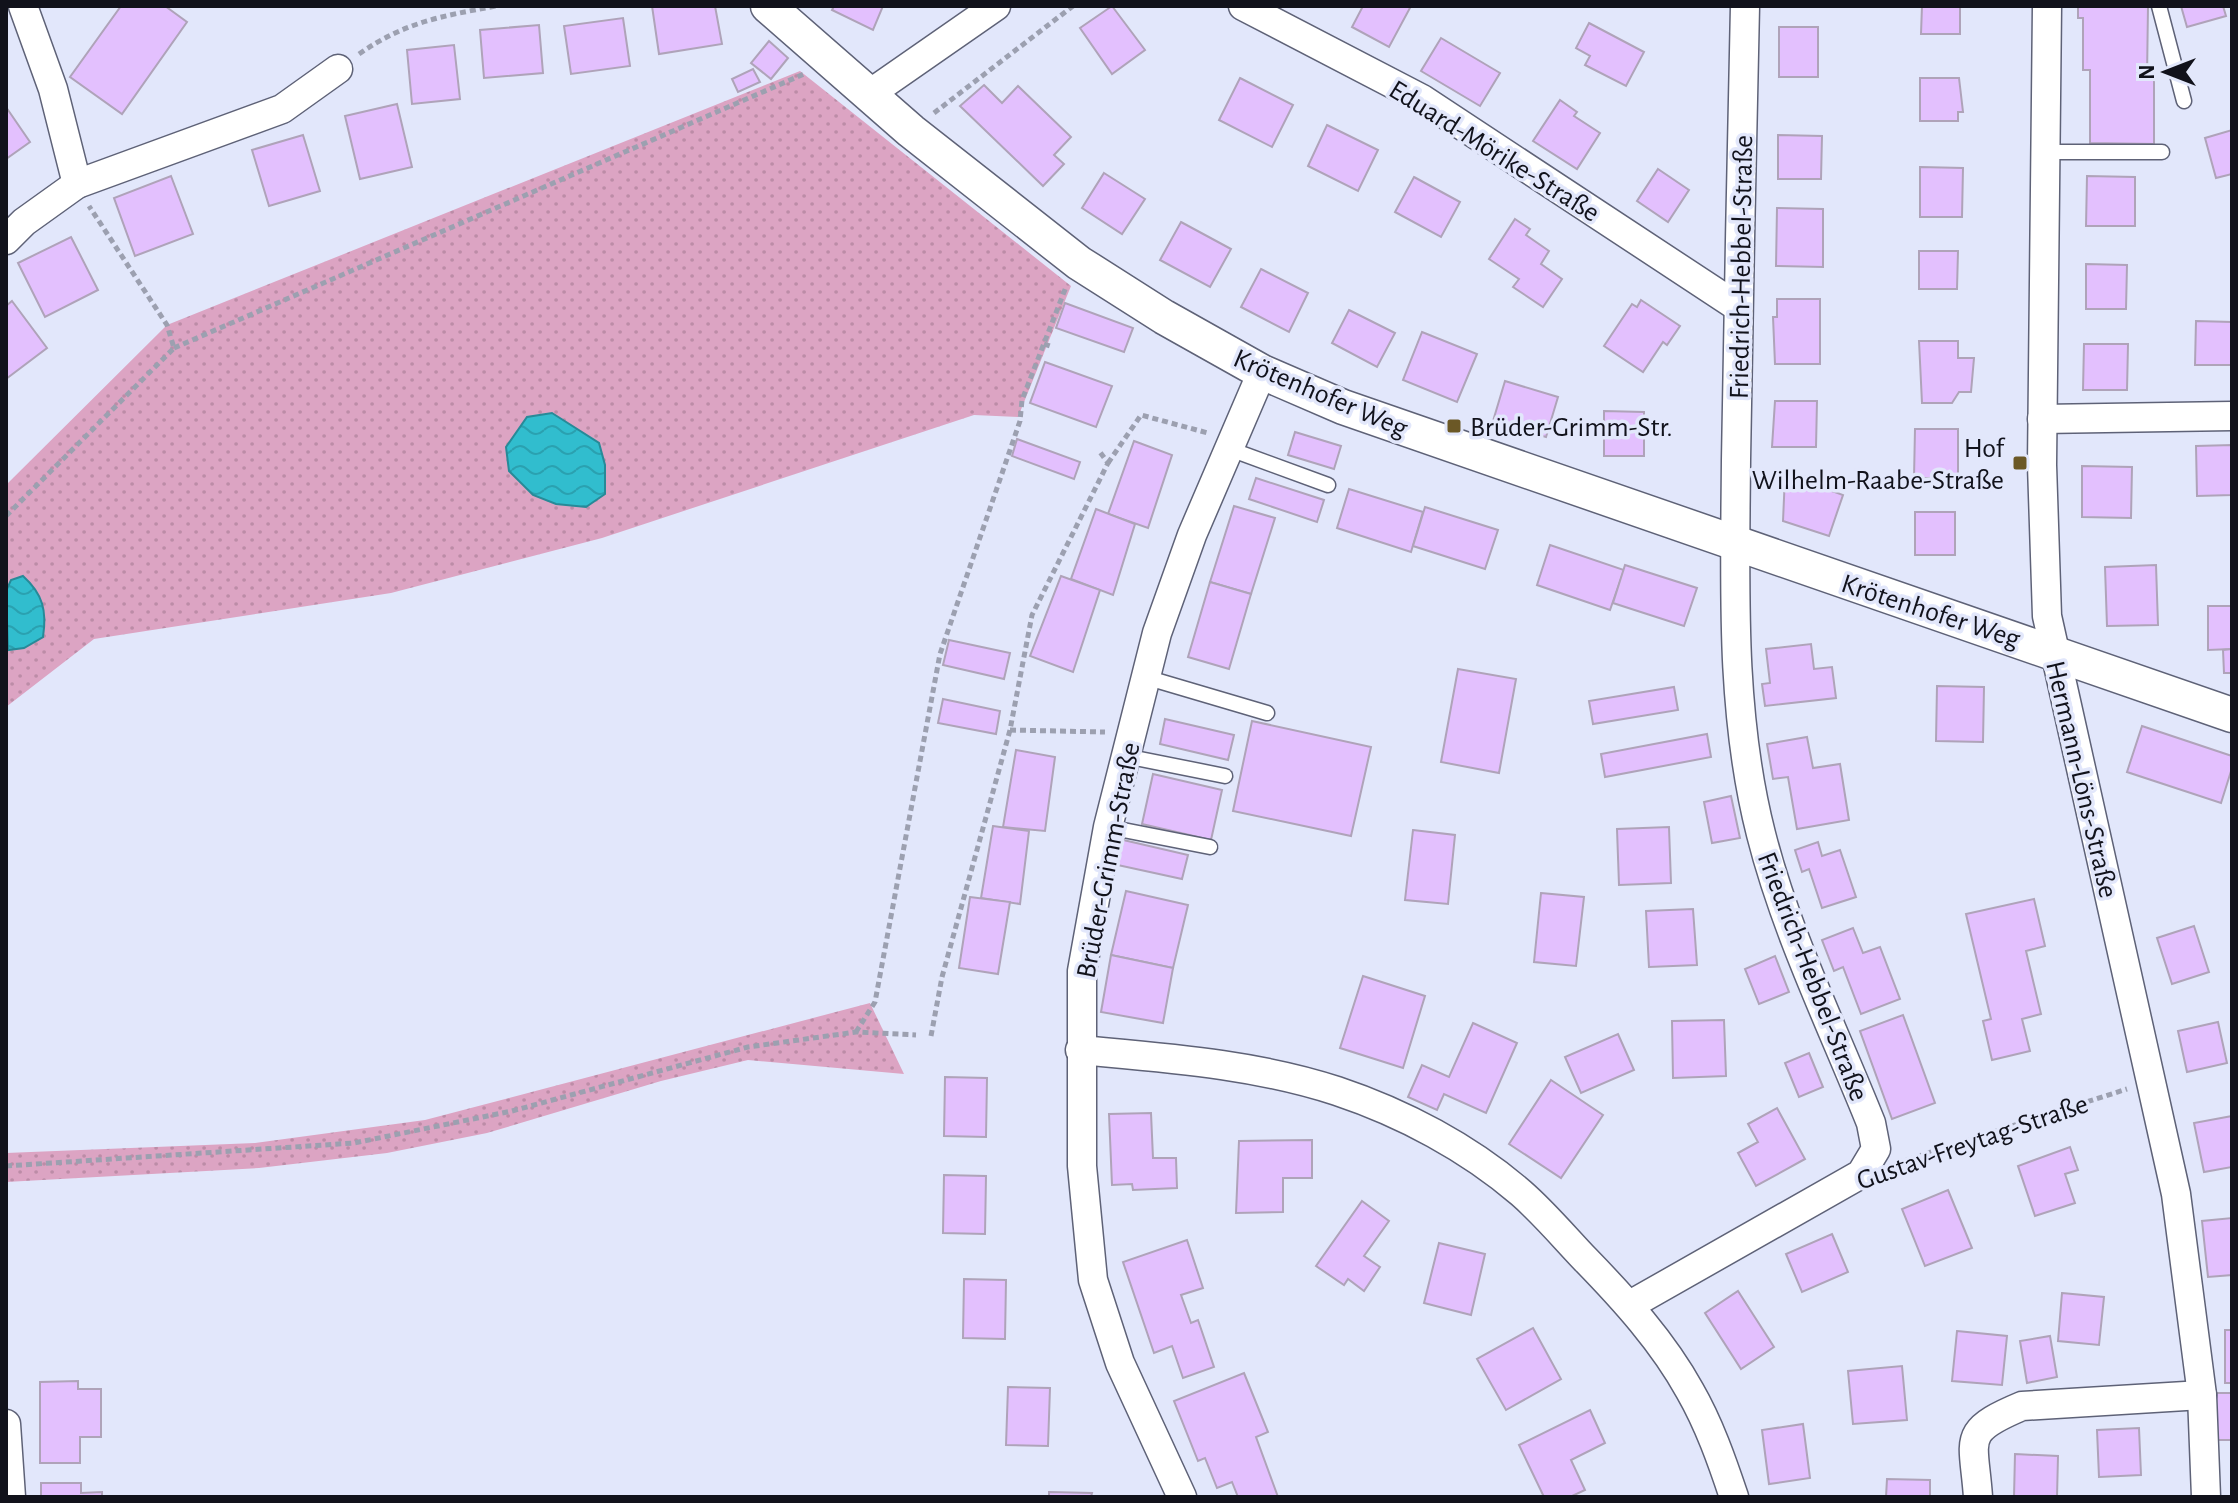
<svg xmlns="http://www.w3.org/2000/svg" width="2238" height="1503" viewBox="0 0 2238 1503" font-family="'Alegreya Sans',sans-serif">
<defs>
<pattern id="grass-dots" width="8" height="8" patternUnits="userSpaceOnUse" patternTransform="scale(2)"><rect width="8" height="8" fill="#dca4c3"/><path d="M2 2h.1M6 6h.1" fill="none" stroke="#bc8ca7" stroke-width="1.8" stroke-linecap="round"/></pattern>
<pattern id="water-waves" width="16" height="10" patternUnits="userSpaceOnUse" patternTransform="scale(2)"><rect width="16" height="10" fill="#31bdce"/><path d="M0 5q4-4 8 0t8 0" fill="none" stroke="#2aa1b0"/></pattern>
</defs>
<rect width="100%" height="100%" fill="#e2e7fb"/>
<!-- grass -->
<g fill="url(#grass-dots)">
<polygon points="800,71 1071,286 1018,417 974,415 602,538 391,593 94,639 6,707 6,485 167,325"/>
<polygon points="870,1003 904,1074 748,1060 661,1081 487,1133 387,1153 259,1168 6,1182 6,1153 255,1143 425,1120"/>
</g>
<!-- water -->
<g fill="url(#water-waves)" stroke="#278a98" stroke-width="2">
<polygon points="552,413 599,443 605,465 605,494 586,507 556,504 533,495 509,471 506,447 527,417"/>
<path d="M23 576C43 594 47 611 43 637L24 648 8 650 6 591 11 580Z"/>
</g>
<!-- building -->
<g fill="#e3c0fe" stroke="#afa3b9" stroke-width="2">
<polygon points="121,6 165,6 187,22 122,114 70,77"/>
<polygon points="652,6 715,6 722,44 659,54"/>
<polygon points="834,6 883,6 873,30 832,10"/>
<polygon points="1112,6 1145,50 1112,74 1080,28"/>
<polygon points="1363,6 1411,6 1389,47 1352,27"/>
<polygon points="1922,6 1960,6 1960,34 1921,34"/>
<polygon points="2078,6 2148,6 2147,78 2154,78 2154,144 2090,143 2090,70 2083,70 2083,18 2078,18"/>
<polygon points="2181,6 2223,6 2226,16 2187,27"/>
<polygon points="623,18 630,66 571,74 564,26"/>
<polygon points="1589,23 1644,52 1626,86 1585,65 1590,56 1576,48"/>
<polygon points="539,25 543,73 484,78 480,30"/>
<rect x="1779" y="27" width="39" height="50"/>
<polygon points="1441,38 1500,73 1480,106 1421,71"/>
<polygon points="769,41 788,58 771,79 751,63"/>
<polygon points="454,45 460,99 412,104 407,50"/>
<polygon points="753,69 760,82 738,92 732,79"/>
<polygon points="1240,78 1293,105 1272,147 1219,120"/>
<polygon points="1920,78 1959,78 1963,112 1958,112 1958,121 1920,121"/>
<polygon points="984,85 1002,103 1018,86 1071,137 1054,155 1064,164 1043,186 960,106"/>
<polygon points="1560,100 1577,112 1574,116 1600,133 1577,169 1533,141"/>
<polygon points="397,104 412,167 360,179 345,116"/>
<polygon points="6,107 30,142 6,159"/>
<polygon points="1327,125 1378,150 1358,191 1308,166"/>
<polygon points="2232,130 2232,174 2216,178 2205,138"/>
<polygon points="303,135 320,191 269,206 252,150"/>
<polygon points="1778,135 1822,136 1821,179 1778,179"/>
<polygon points="1920,167 1963,168 1962,217 1920,217"/>
<polygon points="1658,169 1689,190 1668,222 1637,201"/>
<polygon points="1104,173 1145,199 1122,234 1082,208"/>
<polygon points="171,176 193,234 135,256 114,198"/>
<polygon points="2087,176 2135,177 2135,226 2086,226"/>
<polygon points="1414,177 1460,202 1441,237 1395,212"/>
<polygon points="1777,208 1823,209 1823,267 1776,266"/>
<polygon points="1515,219 1530,229 1526,235 1549,251 1541,264 1562,279 1543,307 1513,287 1519,279 1489,259"/>
<polygon points="1181,222 1231,249 1210,287 1160,260"/>
<polygon points="71,237 98,290 45,317 18,263"/>
<polygon points="1919,251 1958,251 1957,289 1919,289"/>
<polygon points="2086,264 2127,265 2126,309 2086,309"/>
<polygon points="1261,269 1308,293 1289,332 1241,307"/>
<polygon points="1777,299 1820,299 1820,364 1775,364 1773,317 1777,317"/>
<polygon points="1641,300 1680,326 1667,345 1663,342 1643,372 1604,346 1632,304 1637,307"/>
<polygon points="12,301 47,348 6,379 6,306"/>
<polygon points="1065,303 1133,328 1124,352 1056,328"/>
<polygon points="1349,310 1395,333 1377,367 1332,343"/>
<polygon points="2196,321 2232,322 2232,365 2195,365"/>
<polygon points="1422,332 1477,354 1457,402 1403,380"/>
<polygon points="1919,341 1958,341 1958,358 1974,358 1971,392 1959,392 1952,403 1922,403"/>
<polygon points="2084,344 2128,344 2127,390 2083,390"/>
<polygon points="1045,362 1112,386 1096,427 1030,403"/>
<polygon points="1505,381 1558,397 1546,437 1493,421"/>
<polygon points="1775,401 1817,401 1816,447 1772,447"/>
<polygon points="1604,411 1644,412 1644,456 1604,456"/>
<polygon points="1915,429 1958,429 1958,478 1914,478"/>
<polygon points="1295,432 1341,446 1334,469 1288,455"/>
<polygon points="1017,439 1080,462 1074,479 1012,456"/>
<polygon points="1134,441 1172,455 1148,528 1108,514"/>
<polygon points="2232,445 2232,495 2197,496 2196,446"/>
<polygon points="2082,466 2132,467 2131,518 2082,517"/>
<polygon points="1785,476 1821,477 1821,487 1843,495 1829,536 1783,521"/>
<polygon points="1256,478 1324,500 1317,522 1249,499"/>
<polygon points="1349,489 1423,512 1411,552 1337,528"/>
<polygon points="1234,506 1275,518 1251,594 1210,582"/>
<polygon points="1425,507 1498,530 1485,569 1413,546"/>
<polygon points="1096,509 1135,524 1113,595 1071,579"/>
<rect x="1915" y="512" width="40" height="43"/>
<polygon points="1550,545 1624,570 1610,610 1537,585"/>
<polygon points="1625,565 1697,588 1684,626 1613,603"/>
<polygon points="2156,565 2158,625 2107,626 2105,567"/>
<polygon points="1061,576 1100,590 1073,672 1030,656"/>
<polygon points="1210,582 1251,594 1229,669 1188,657"/>
<polygon points="2208,606 2232,606 2232,649 2208,650"/>
<polygon points="949,640 1010,653 1004,679 943,665"/>
<polygon points="1811,644 1814,669 1832,667 1836,698 1765,706 1762,684 1770,683 1766,649"/>
<polygon points="2232,649 2232,673 2224,673 2223,650"/>
<polygon points="1458,669 1516,679 1499,773 1441,762"/>
<polygon points="1937,686 1984,687 1983,742 1936,741"/>
<polygon points="1674,687 1678,710 1593,724 1589,701"/>
<polygon points="943,699 1000,711 996,734 938,723"/>
<polygon points="1165,719 1234,735 1228,760 1160,744"/>
<polygon points="1252,721 1371,747 1351,836 1233,811"/>
<polygon points="2142,726 2232,756 2232,768 2221,803 2127,772"/>
<polygon points="1707,734 1711,757 1605,777 1601,754"/>
<polygon points="1807,737 1813,768 1840,764 1849,820 1797,829 1788,777 1773,779 1767,744"/>
<polygon points="1016,750 1055,757 1045,831 1003,827"/>
<polygon points="1153,774 1222,790 1211,840 1142,824"/>
<polygon points="1731,796 1740,838 1712,843 1704,802"/>
<polygon points="993,826 1029,831 1020,904 981,898"/>
<polygon points="1669,827 1671,883 1619,885 1617,829"/>
<polygon points="1413,830 1455,835 1448,904 1405,900"/>
<polygon points="1119,839 1188,855 1182,879 1113,864"/>
<polygon points="1818,842 1822,856 1840,850 1856,897 1822,908 1809,869 1802,872 1795,850"/>
<polygon points="1126,891 1188,905 1173,968 1111,955"/>
<polygon points="1541,893 1584,897 1576,966 1534,962"/>
<polygon points="970,897 1010,902 998,974 959,968"/>
<polygon points="2034,899 2045,946 2026,951 2041,1014 2022,1019 2030,1051 1992,1060 1983,1021 1991,1019 1966,914"/>
<polygon points="1693,909 1697,965 1649,967 1646,911"/>
<polygon points="2194,926 2209,972 2172,984 2157,938"/>
<polygon points="1853,928 1863,953 1880,947 1900,999 1861,1014 1843,967 1834,971 1822,940"/>
<polygon points="1111,955 1173,968 1163,1023 1101,1012"/>
<polygon points="1775,956 1789,992 1759,1004 1745,969"/>
<polygon points="1363,976 1425,996 1403,1068 1340,1048"/>
<polygon points="1903,1015 1935,1103 1892,1119 1860,1031"/>
<polygon points="1724,1020 1726,1076 1673,1078 1672,1021"/>
<polygon points="2218,1022 2227,1063 2187,1072 2178,1031"/>
<polygon points="1473,1023 1517,1043 1486,1113 1444,1094 1437,1110 1408,1097 1422,1065 1449,1077"/>
<polygon points="1618,1034 1634,1070 1581,1093 1565,1057"/>
<polygon points="1809,1053 1823,1087 1799,1097 1785,1063"/>
<polygon points="945,1077 987,1078 986,1137 944,1136"/>
<polygon points="1551,1080 1603,1115 1561,1178 1509,1144"/>
<polygon points="1777,1108 1805,1159 1756,1186 1738,1153 1758,1142 1748,1124"/>
<polygon points="1151,1113 1153,1158 1176,1158 1177,1188 1133,1190 1132,1184 1112,1185 1109,1114"/>
<polygon points="2232,1116 2232,1167 2204,1172 2194,1123"/>
<polygon points="1312,1140 1312,1178 1283,1178 1283,1212 1236,1213 1239,1141"/>
<polygon points="2070,1147 2078,1170 2065,1174 2075,1203 2035,1216 2018,1166"/>
<polygon points="944,1175 986,1176 985,1234 943,1233"/>
<polygon points="1948,1190 1972,1248 1925,1266 1902,1209"/>
<polygon points="1362,1201 1389,1221 1364,1256 1380,1267 1364,1291 1348,1279 1344,1285 1316,1266"/>
<polygon points="2232,1218 2232,1275 2208,1277 2202,1221"/>
<polygon points="1832,1234 1848,1272 1802,1292 1786,1254"/>
<polygon points="1187,1240 1203,1288 1181,1295 1191,1323 1198,1320 1214,1367 1183,1378 1172,1346 1154,1353 1123,1262"/>
<polygon points="1439,1243 1485,1254 1471,1315 1424,1303"/>
<polygon points="964,1279 1006,1280 1005,1339 963,1338"/>
<polygon points="1738,1291 1774,1347 1741,1369 1705,1313"/>
<polygon points="2062,1293 2104,1297 2099,1345 2058,1341"/>
<polygon points="1533,1328 1561,1379 1506,1410 1477,1359"/>
<rect x="2225" y="1330" width="7" height="53"/>
<polygon points="1957,1331 2007,1336 2002,1385 1952,1381"/>
<polygon points="2050,1336 2057,1377 2027,1383 2020,1341"/>
<polygon points="1902,1366 1907,1420 1853,1424 1848,1371"/>
<polygon points="1244,1373 1268,1432 1256,1437 1278,1497 1238,1497 1232,1482 1217,1488 1205,1458 1198,1461 1174,1401"/>
<polygon points="78,1381 78,1389 101,1389 101,1437 80,1437 80,1463 40,1463 40,1382"/>
<polygon points="1008,1387 1050,1388 1048,1446 1006,1445"/>
<polygon points="2216,1393 2232,1393 2232,1440 2215,1440"/>
<polygon points="1590,1410 1605,1443 1571,1460 1585,1490 1570,1497 1544,1497 1519,1445"/>
<polygon points="1803,1424 1810,1478 1769,1484 1762,1430"/>
<polygon points="2139,1428 2141,1475 2099,1477 2097,1430"/>
<polygon points="2015,1454 2058,1456 2057,1497 2014,1497"/>
<polygon points="1887,1479 1930,1480 1930,1497 1886,1497"/>
<polygon points="41,1483 81,1483 81,1493 102,1492 102,1497 41,1497"/>
<polygon points="1049,1492 1092,1493 1091,1497 1049,1497"/>
</g>
<g fill="none" stroke-linecap="round" stroke-linejoin="round">
<!-- service casing -->
<g stroke="#5e6277" stroke-width="17">
<g id="service">
<polyline points="2159,6 2184,101"/>
<polyline points="2044,152 2162,152"/>
<polyline points="1227,448 1328,485"/>
<polyline points="1145,677 1267,713"/>
<polyline points="1125,756 1225,776"/>
<polyline points="1108,827 1210,847"/>
</g>
</g>
<!-- minor casing -->
<g stroke="#5e6277" stroke-width="31">
<g id="minor">
<polyline points="23,6 53,89 77,184"/>
<polyline points="1243,6 1422,99 1738,307"/>
<polyline points="2047,6 2042,465 2047,616 2176,1194 2202,1395 2206,1497"/>
<polyline points="868,95 996,6"/>
<polyline points="6,240 24,222 77,184 282,109 338,69"/>
<polyline points="2042,419 2232,416"/>
<path d="M1080 1050C1166 1058 1255 1064 1337 1091 1403 1113 1469 1148 1521 1193 1544 1213 1564 1237 1585 1259 1624 1299 1663 1342 1690 1391 1709 1424 1722 1461 1734 1497"/>
<path d="M1630 1305 1861 1174 1876 1149 1871 1123C1833 1028 1786 933 1761 834 1730 713 1735 585 1736 460 1738 309 1742 157 1745 6"/>
<polyline points="6,1424 11,1497"/>
<polyline points="1182,1497 1120,1363 1093,1280 1082,1166 1082,971 1108,827 1157,633 1192,535 1262,372"/>
<path d="M1978 1497C1974 1438 1960 1432 2022 1406L2202 1395"/>
</g>
</g>
<!-- tertiary casing -->
<g stroke="#5e6277" stroke-width="37">
<polyline id="tertiary" points="768,6 911,131 1079,263 1164,317 1262,372 1343,407 2232,715"/>
</g>
<!-- path -->
<g stroke="#9ca0b0" stroke-width="5" stroke-dasharray="6 4" stroke-linecap="butt">
<path d="M359 54C405 22 442 16 496 6"/>
<polyline points="934,113 1073,6"/>
<polyline points="1044,344 1053,347"/>
<polyline points="174,348 804,74"/>
<polyline points="1108,463 1141,415 1208,433"/>
<polyline points="6,516 174,348 167,325 89,206"/>
<polyline points="1010,730 1105,732"/>
<polyline points="856,1032 875,1002 940,654 1020,421 1022,400 1066,287"/>
<polyline points="931,1036 942,977 1010,730 1032,615 1108,463 1100,452"/>
<polyline points="1897,1163 2127,1089"/>
<polyline points="6,1166 354,1143 512,1111 748,1047 856,1032 916,1035"/>
</g>
<!-- service -->
<use href="#service" stroke="#fff" stroke-width="14"/>
<!-- minor -->
<use href="#minor" stroke="#fff" stroke-width="28"/>
<!-- tertiary -->
<use href="#tertiary" stroke="#fff" stroke-width="34"/>
</g>
<!-- markers -->
<g fill="#6b5826" stroke="#e2e7fb" stroke-width="3">
<rect x="1446" y="418" width="16" height="16" rx="4"/>
<rect x="2012" y="455" width="16" height="16" rx="4"/>
</g>
<g text-anchor="middle" stroke-width="7" stroke-linejoin="round" paint-order="stroke">
<!-- street labels -->
<g font-size="28" fill="#11121b" stroke="#e2e7fb">
<text transform="translate(1495 150) rotate(32)" y="10">Eduard-Mörike-Straße</text>
<text transform="translate(1740 267) rotate(-89)" y="10">Friedrich-Hebbel-Straße</text>
<text transform="translate(1321 392) rotate(23)" y="10">Krötenhofer Weg</text>
<text transform="translate(1931 610) rotate(18)" y="10">Krötenhofer Weg</text>
<text transform="translate(2083 779) rotate(77)" y="10">Hermann-Löns-Straße</text>
<text transform="translate(1107 860) rotate(-79)" y="10">Brüder-Grimm-Straße</text>
<text transform="translate(1814 976) rotate(69)" y="10">Friedrich-Hebbel-Straße</text>
<text transform="translate(1972 1141) rotate(-19)" y="10">Gustav-Freytag-Straße</text>
</g>
<!-- poi labels -->
<g font-size="28" fill="#11121b" stroke="#e2e7fb" text-anchor="start">
<text x="1470" y="436">Brüder-Grimm-Str.</text>
<text x="2004" y="457" text-anchor="end">Hof<tspan x="2004" dy="32">Wilhelm-Raabe-Straße</tspan></text>
</g>
</g>
<!-- border -->
<rect width="2238" height="1503" fill="none" stroke="#11121b" stroke-width="16"/>
<!-- north arrow -->
<g transform="translate(2166 72) rotate(270)" stroke="#e2e7fb" stroke-width="6" paint-order="stroke">
<path d="M0-6L14 30L0 20L-14 30Z" fill="#11121b"/>
<text y="-12" font-size="22" font-weight="bold" text-anchor="middle" fill="#11121b">N</text>
</g>
</svg>
